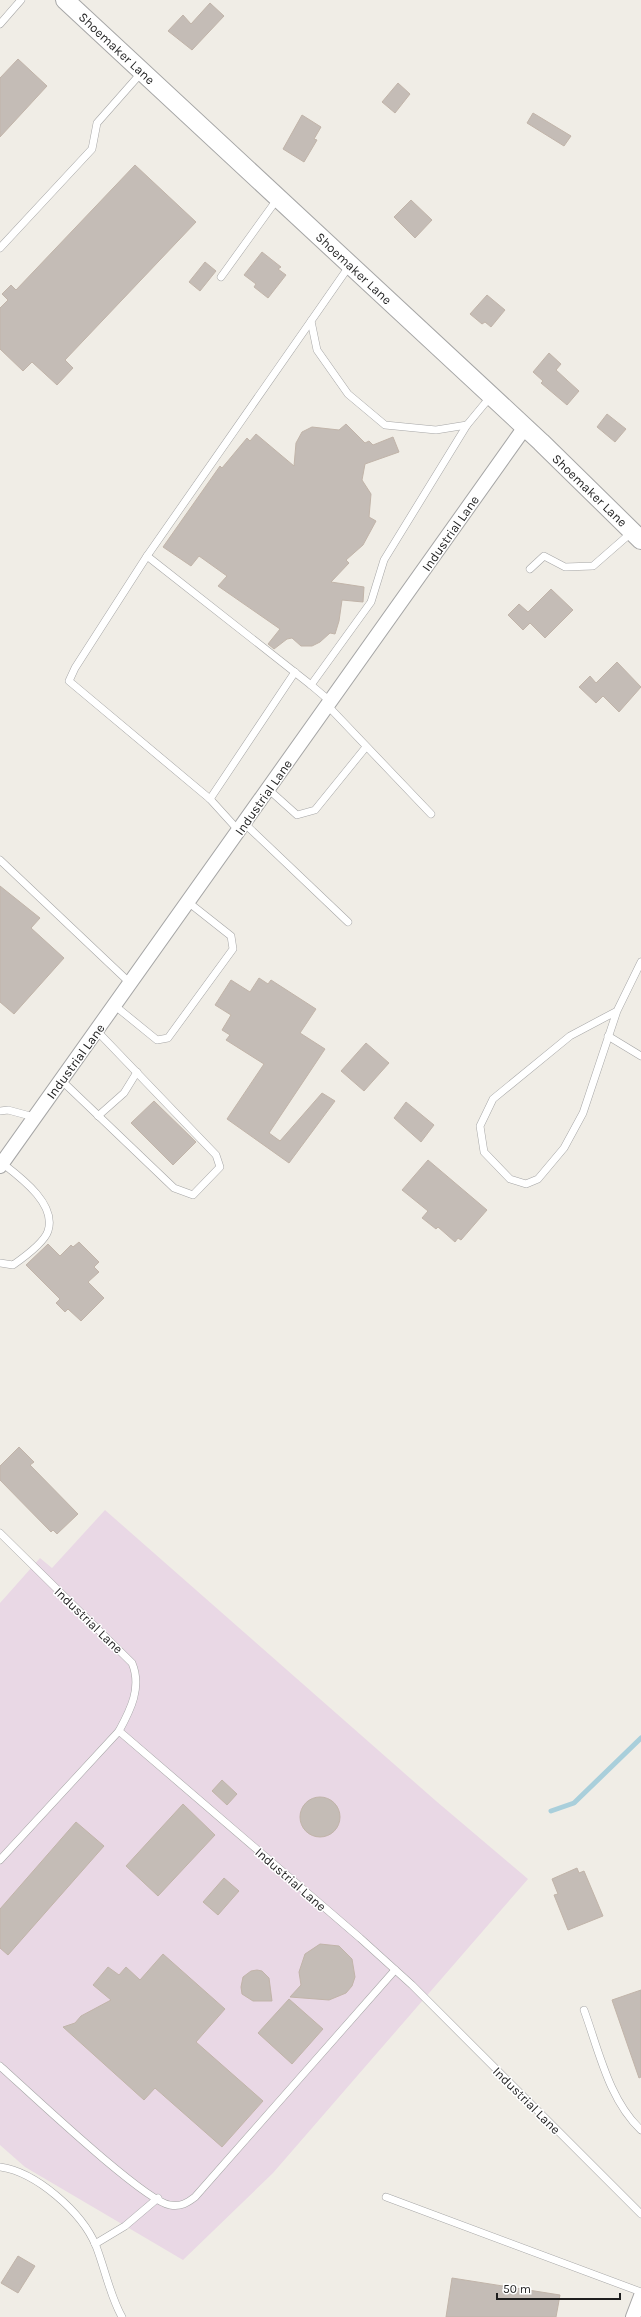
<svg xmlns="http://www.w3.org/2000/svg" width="641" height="2317" viewBox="0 0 641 2317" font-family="Karla,sans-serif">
<rect width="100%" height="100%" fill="#f0ede6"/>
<!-- industrial -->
<polygon fill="#e9d8e5" points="105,1510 436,1801 528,1879 273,2173 183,2260 25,2167 0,2145 0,1603 40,1558 52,1568"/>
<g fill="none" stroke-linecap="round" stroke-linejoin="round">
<!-- stream -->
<polyline stroke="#a9cfdb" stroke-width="5" points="551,1811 574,1803 641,1738"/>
</g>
<!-- building -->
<g fill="#c4bcb6" stroke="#c1b4a9">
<polygon points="210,3 224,16 192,50 168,31 183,15 191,24"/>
<polygon points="18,59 47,86 0,137 0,78"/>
<polygon points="398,83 410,94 395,113 382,102"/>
<polygon points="533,113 571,136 564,146 527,123"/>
<polygon points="302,115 321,127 314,139 317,140 304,162 283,149"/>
<polygon points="135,165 196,222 65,360 73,368 57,385 32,362 23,371 0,349 0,308 8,300 2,294 11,285 16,290"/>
<polygon points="411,200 432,220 415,238 394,217"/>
<polygon points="262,252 281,267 278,269 286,275 268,298 254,287 256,284 244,275"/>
<polygon points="205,262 216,271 200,291 189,282"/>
<polygon points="487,295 505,310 491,327 485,322 482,324 470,314"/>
<polygon points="549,353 561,364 556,370 579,391 567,405 541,383 543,381 533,372"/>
<polygon points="607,414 626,429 615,442 597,427"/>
<polygon points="346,424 365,443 369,441 373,445 393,437 399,452 365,464 362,480 371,494 369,517 376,521 363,545 346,560 349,563 331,582 364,587 363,602 342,600 339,621 335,634 330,633 320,642 312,646 301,646 292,638 287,639 274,649 268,644 280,629 218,586 227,576 199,556 191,566 163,547 220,466 222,468 247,438 250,441 256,434 294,466 296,443 302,432 312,427 339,430"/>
<polygon points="551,589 573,610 545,638 530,623 523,630 508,615 519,604 528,612"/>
<polygon points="617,662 641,687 619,712 603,696 596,703 579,687 590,676 596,683"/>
<polygon points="0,886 40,918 31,928 64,958 14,1014 0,1002"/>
<polygon points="259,978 268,984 271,980 316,1009 300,1033 325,1049 269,1133 280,1141 322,1093 335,1101 289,1163 227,1119 264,1064 226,1040 230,1035 222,1030 231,1015 215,1005 231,980 250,992"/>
<polygon points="366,1043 389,1063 364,1091 341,1071"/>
<polygon points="154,1101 196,1142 173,1165 131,1123"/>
<polygon points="406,1102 434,1125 421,1142 394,1118"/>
<polygon points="428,1160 487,1210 461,1240 458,1238 455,1242 438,1227 436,1229 422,1218 428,1211 402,1190"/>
<polygon points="79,1242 99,1262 94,1267 99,1272 88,1282 104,1298 81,1321 68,1309 65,1312 56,1303 60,1299 26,1265 48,1244 60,1256 71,1245 73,1247"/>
<polygon points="19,1447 34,1462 30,1465 78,1514 57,1534 53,1530 51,1532 0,1480 0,1466"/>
<polygon points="222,1780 237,1794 227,1805 212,1791"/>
<circle cx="320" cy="1817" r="20"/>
<polygon points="183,1804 215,1835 158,1896 126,1866"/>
<polygon points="76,1822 104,1846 8,1955 0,1948 0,1909"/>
<polygon points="577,1868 579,1873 584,1871 603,1916 568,1930 554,1895 558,1894 552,1879"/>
<polygon points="224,1878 239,1891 218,1915 203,1902"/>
<polygon points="320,1944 339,1946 352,1959 355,1977 352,1986 346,1993 329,2000 290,1997 301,1985 299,1972 305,1954"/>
<polygon points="163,1954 225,2009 196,2042 263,2101 222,2147 155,2088 144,2100 63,2027 75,2023 81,2016 111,2000 93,1985 108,1967 119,1975 126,1967 140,1980"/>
<polygon points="257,1970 262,1971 269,1978 272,2001 253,2001 242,1994 241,1987 243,1977 251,1971"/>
<polygon points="641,1990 641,2077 639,2078 612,2000"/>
<polygon points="289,1999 323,2029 292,2064 258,2033"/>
<polygon points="18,2256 35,2266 18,2293 1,2283"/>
<polygon points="452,2278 560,2295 556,2317 446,2317"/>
</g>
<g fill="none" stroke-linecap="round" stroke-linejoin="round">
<!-- service casing -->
<g stroke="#a6a6a6" stroke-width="8">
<g id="service">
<polyline points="0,24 21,0"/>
<polyline points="0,248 92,149 97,123 142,72"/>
<polyline points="350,265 311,321 317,350 348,394 385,425 436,430 467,425 491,396"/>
<polyline points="221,277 278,198"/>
<polyline points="147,556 311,321"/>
<polyline points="530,569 544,556 565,567 593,566 632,532"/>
<polyline points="331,702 311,685 371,602 384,560 467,425"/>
<polyline points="328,706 431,814"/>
<polyline points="268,789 297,815 315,810 366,747"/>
<polyline points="210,799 295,672"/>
<polyline points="244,823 348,922"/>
<polyline points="239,831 210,799 69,681 75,668 147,556 311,685"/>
<polyline points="0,860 130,983"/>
<polyline points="114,1005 157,1040 168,1038 233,949 231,936 188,902"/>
<polyline points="617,1011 570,1036 493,1099 480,1126 484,1152 510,1179 526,1184 538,1179 564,1148 583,1113 617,1011 641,962"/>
<polyline points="608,1036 641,1056"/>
<polyline points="61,1080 174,1188 193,1195 220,1167 216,1155 96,1030"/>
<polyline points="0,1111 8,1110 34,1117"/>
<polyline points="98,1116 124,1093 137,1072"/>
<path d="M0 1263 13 1265C23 1258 44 1243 48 1231 57 1204 20 1177 2 1163"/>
<path d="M0 1533 132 1663C142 1687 131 1709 119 1731L360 1938 412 1985 641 2214"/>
<polyline points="0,1860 119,1731"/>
<path d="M584 2010C599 2051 609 2100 641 2130"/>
<path d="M0 2066C27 2090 145 2202 170 2205 181 2207 187 2203 195 2197L395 1970"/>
<path d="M0 2167C36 2172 82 2212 96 2246 105 2269 110 2296 122 2317"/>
<polyline points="386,2197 641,2292"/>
<polyline points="95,2244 125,2226 158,2198"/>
</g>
</g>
<!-- minor casing -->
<g stroke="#a6a6a6" stroke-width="16">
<g id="minor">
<polyline points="0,1166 525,427"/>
<polyline points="633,2317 641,2296"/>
</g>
</g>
<!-- tertiary casing -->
<g stroke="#a6a6a6" stroke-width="20">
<polyline id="tertiary" points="65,0 541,442 641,540"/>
</g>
<!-- service -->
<use href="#service" stroke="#fff" stroke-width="7"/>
<!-- minor -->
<use href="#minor" stroke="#fff" stroke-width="14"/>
<!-- tertiary -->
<use href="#tertiary" stroke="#fff" stroke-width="18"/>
</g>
<g text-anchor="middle" stroke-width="3" stroke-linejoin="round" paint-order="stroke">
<!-- street labels -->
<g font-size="13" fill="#1f1f1f" stroke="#fff">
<text transform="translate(117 48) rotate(43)" y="5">Shoemaker Lane</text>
<text transform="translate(354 268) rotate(43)" y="5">Shoemaker Lane</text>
<text transform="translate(590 490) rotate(44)" y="5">Shoemaker Lane</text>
<text transform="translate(450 533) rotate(-55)" y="5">Industrial Lane</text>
<text transform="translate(263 797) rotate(-55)" y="5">Industrial Lane</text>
<text transform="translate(75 1061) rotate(-54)" y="5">Industrial Lane</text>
<text transform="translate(89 1620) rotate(44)" y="5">Industrial Lane</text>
<text transform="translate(291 1879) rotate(41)" y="5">Industrial Lane</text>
<text transform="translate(527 2100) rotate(45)" y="5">Industrial Lane</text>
</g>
</g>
<!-- scale -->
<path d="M497 2293v6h123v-6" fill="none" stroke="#1f1f1f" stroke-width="2"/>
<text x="503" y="2293" font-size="12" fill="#1f1f1f" stroke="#ffffff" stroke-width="3" paint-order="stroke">50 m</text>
</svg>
